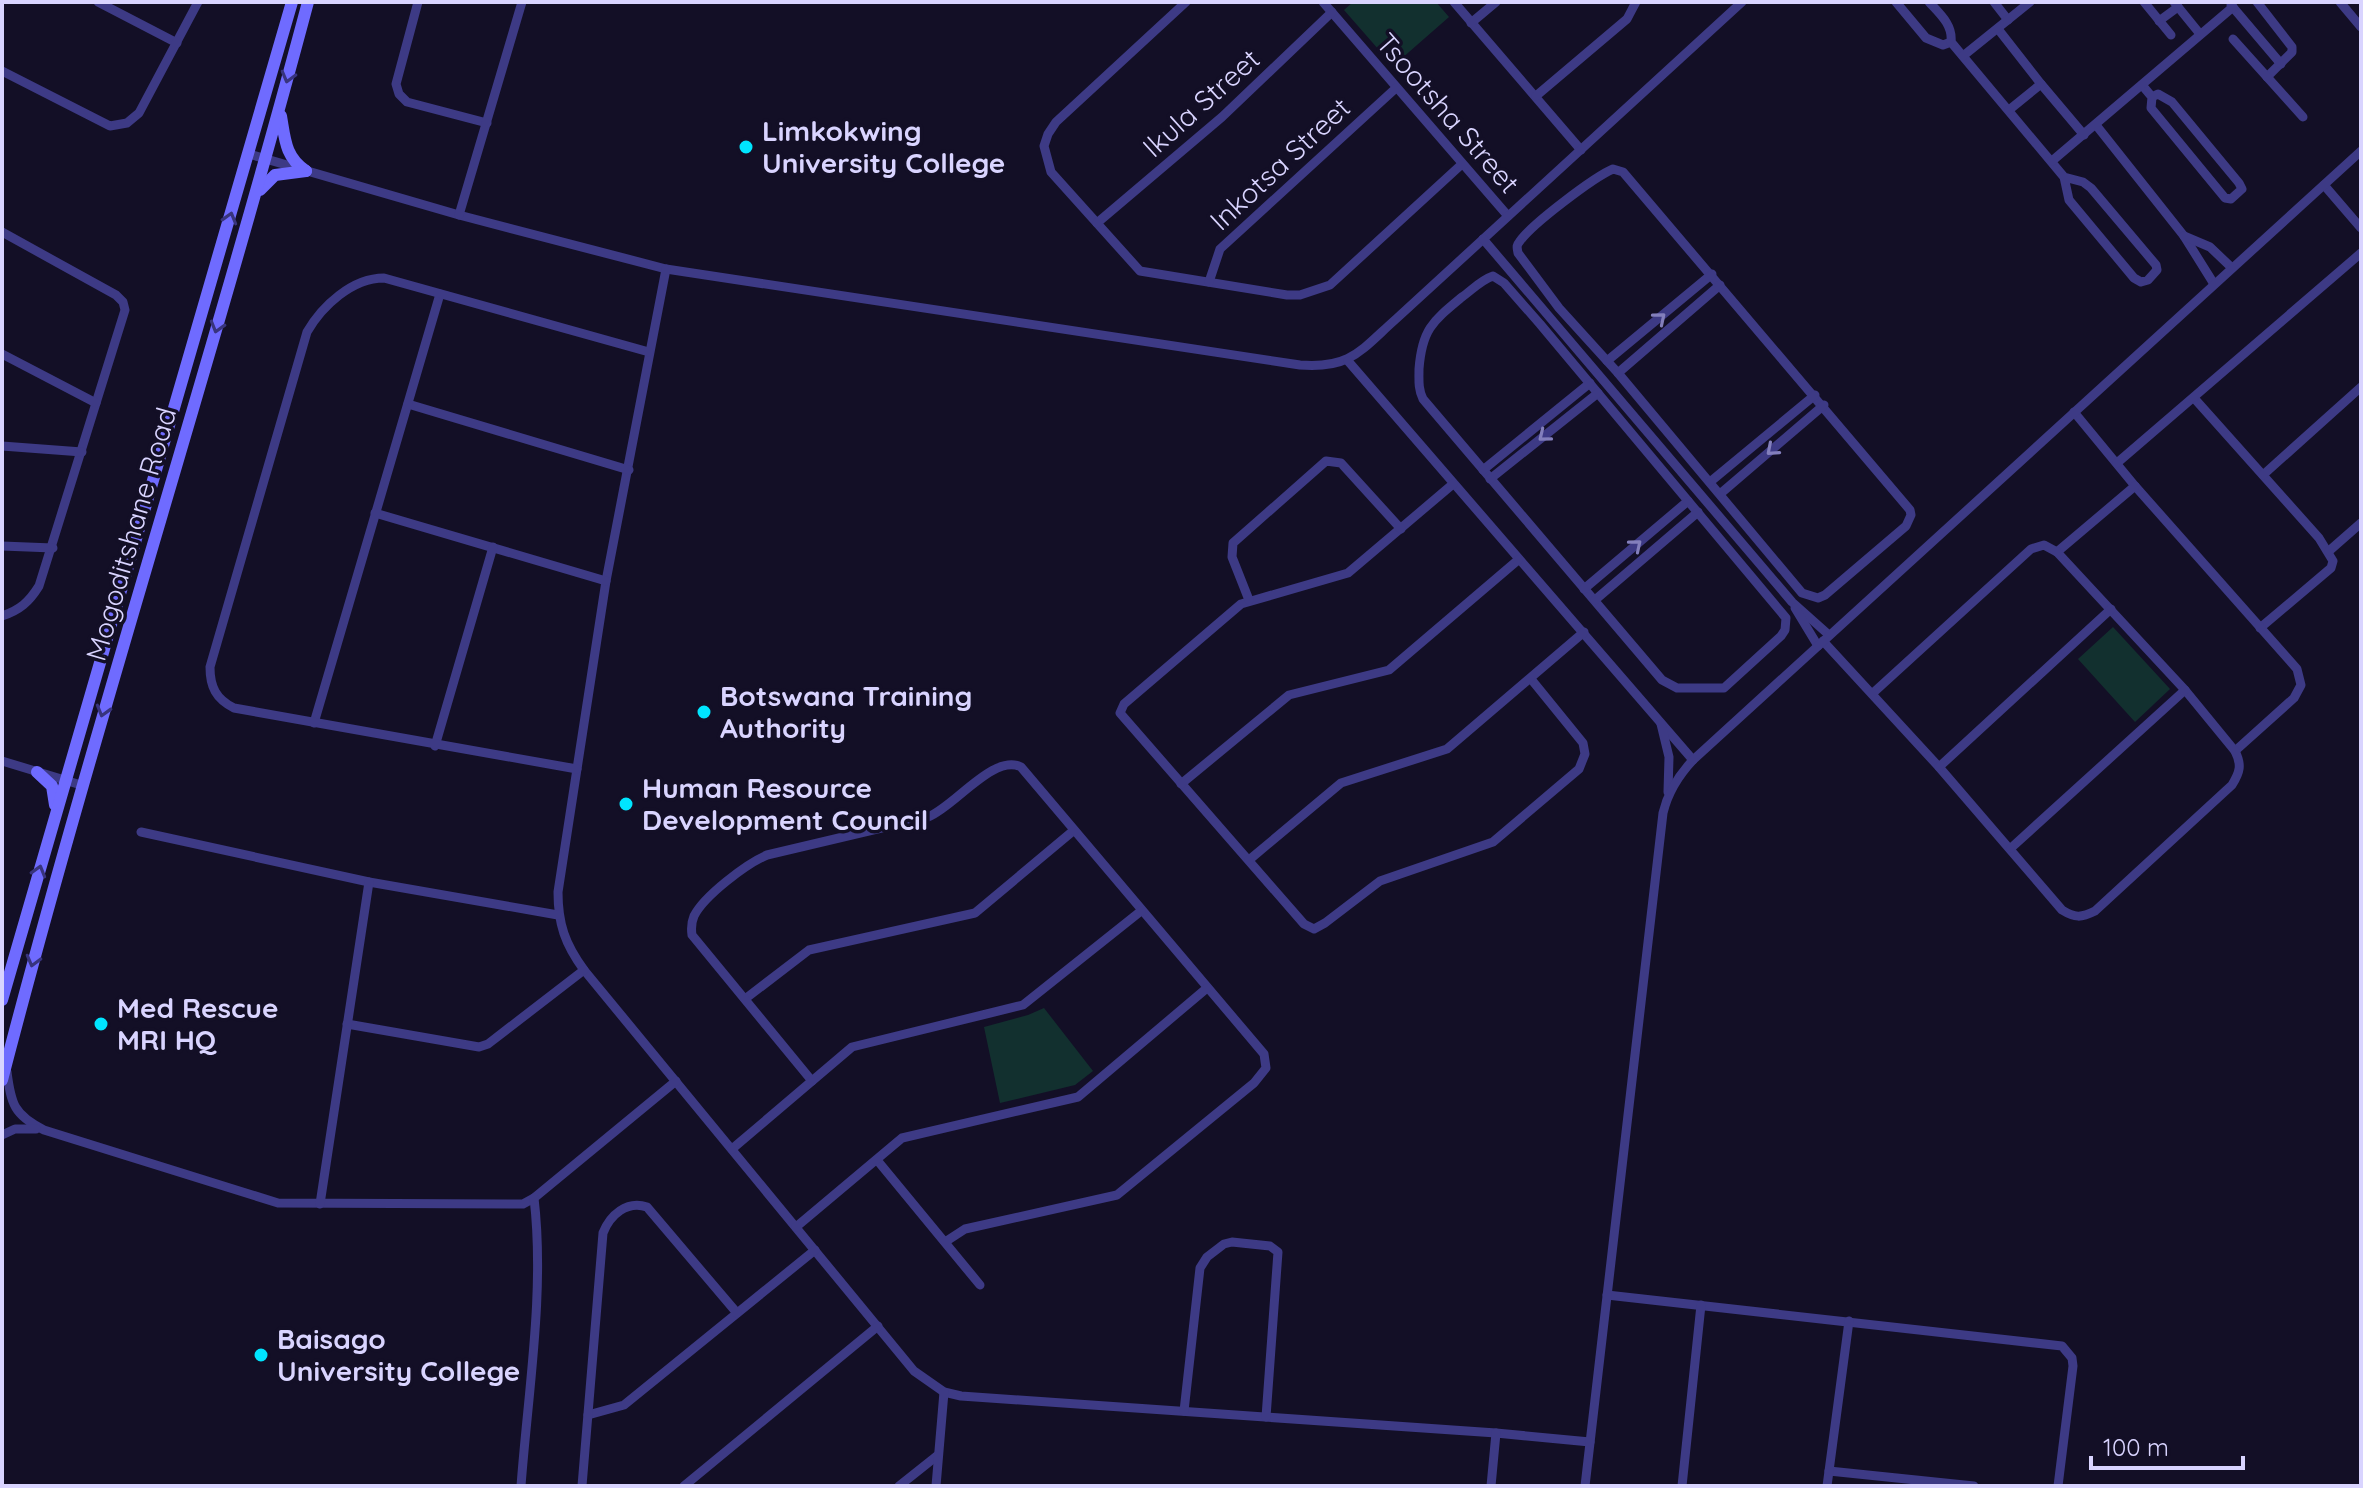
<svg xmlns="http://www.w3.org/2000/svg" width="2363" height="1488" viewBox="0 0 2363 1488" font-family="Quicksand,sans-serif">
<rect width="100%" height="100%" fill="#130f26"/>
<!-- green -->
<g fill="#12302f">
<polygon points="1353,2 1436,2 1449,17 1393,66 1344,10"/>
<polygon points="2113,627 2170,689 2135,722 2078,659"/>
<polygon points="1044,1008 1093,1071 1075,1085 1000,1103 984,1027 1028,1015"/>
</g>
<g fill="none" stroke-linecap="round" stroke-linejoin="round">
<!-- minor -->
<g stroke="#3d3a85" stroke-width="9">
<polyline points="98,2 177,43"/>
<polyline points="418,2 396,84 399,94 407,102 487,123"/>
<polyline points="1186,2 1056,122 1048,134 1044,146 1051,172 1140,271 1287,295 1300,295 1330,285 1462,164"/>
<polyline points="1323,2 1508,216"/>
<polyline points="1454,2 1581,150"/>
<polyline points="1896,2 1926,38 1943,45 1951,42"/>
<path d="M1929 2C1940 14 1953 25 1951 42L2064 177 2069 200 2134 278 2141 282 2148 280 2157 270 2156 265 2091 188 2083 182 2064 177"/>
<polyline points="1994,2 2008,20"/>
<polyline points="2144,2 2171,35"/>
<polyline points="2174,2 2200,34"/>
<polyline points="2257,2 2292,47 2292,52 2267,77"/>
<polyline points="2340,2 2361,27"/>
<polyline points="2231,5 2281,64"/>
<polyline points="2159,21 2178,7"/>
<polyline points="1471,23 1496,2"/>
<polyline points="1998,29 2041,84 2009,110"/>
<polyline points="2233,39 2303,117"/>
<polyline points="1963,56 2030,2"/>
<polyline points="2,71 110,126 127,123 139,113 198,2"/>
<polyline points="2041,84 2084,135"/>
<polyline points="2142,85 2152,97 2151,108 2225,198 2231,199 2242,189 2239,183 2172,102 2158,94 2152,97"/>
<polyline points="1536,96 1627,19 1636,2"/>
<polyline points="2096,125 2184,236 2214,284"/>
<path d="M249 154 459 215 666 269 1300 365C1351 369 1361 350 1396 319L1742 2"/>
<polyline points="2052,161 2233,7"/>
<path d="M1613 169 1623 172 1910 510 1911 515 1906 526 1825 595 1818 598 1802 593 1618 373 1559 308 1518 253C1517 247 1516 246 1520 241 1532 224 1594 177 1613 169Z"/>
<polyline points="2324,185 2361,228"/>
<polyline points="459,215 522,2"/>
<polyline points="1097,223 1222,117 1332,12"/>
<path d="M2 232 116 295 123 302 125 310 39 586C29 602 20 610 2 616"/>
<polyline points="2184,236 2210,247 2232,268"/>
<polyline points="1483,239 1792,602 1829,635"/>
<path d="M666 269 606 581 558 892C558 924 565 944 584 970L914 1371 944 1392 961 1396 1496 1433 1590 1442"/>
<path d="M1493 276 1504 283 1540 324 1786 618 1785 630 1781 636 1724 688H1677L1662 680 1423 399C1418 389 1419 380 1419 369 1422 329 1433 321 1462 297 1472 290 1481 280 1493 276Z"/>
<polyline points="1209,282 1220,249 1396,88"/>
<polyline points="2,354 96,403"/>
<polyline points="1348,361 1693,760"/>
<polyline points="1607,361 1712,274"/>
<polyline points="1618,373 1720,285"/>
<polyline points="2194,398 2319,538 2333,561 2331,568 2260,628"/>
<polyline points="408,404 629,470"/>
<polyline points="2074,412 2135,486 2297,669 2301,685 2294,698 2235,751"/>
<polyline points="2,446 82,452"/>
<polyline points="2117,463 2361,253"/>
<polyline points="1483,470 1590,383"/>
<polyline points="2263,475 2361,387"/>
<polyline points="1490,479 1598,393"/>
<polyline points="1710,482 1815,395"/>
<polyline points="1453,484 1348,573 1241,604 1124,704 1120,713 1304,924 1314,929 1325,923 1380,881 1493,842 1579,769 1585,754 1583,743 1531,679"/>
<polyline points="1720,494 1824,405"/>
<polyline points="375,513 606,581"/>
<polyline points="2,546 53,548"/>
<polyline points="2329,551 2361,523"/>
<polyline points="2057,552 2135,486"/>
<polyline points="1584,589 1688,501"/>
<polyline points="1249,600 1232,557 1233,543 1326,461 1341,463 1401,529"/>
<polyline points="1595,600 1698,512"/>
<polyline points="1795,608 1818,646"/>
<path d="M1823 641 1939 767 2062 910C2075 918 2081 918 2095 911L2232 785C2240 772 2242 765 2235 751L2185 690 2057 552 2044 545 2031 549 1873 693"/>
<polyline points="314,723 440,294"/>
<polyline points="1661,724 1669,757 1668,792"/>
<polyline points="435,746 493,547"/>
<polyline points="2,761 81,785"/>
<polyline points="1939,767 2111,609"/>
<path d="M577 769 234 708C216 699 210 687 210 667L307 332C322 306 352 278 384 278L649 352"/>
<polyline points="1181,784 1289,695 1389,670 1518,560"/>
<polyline points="141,832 369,882 558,915"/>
<polyline points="2011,848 2185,690"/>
<polyline points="1249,860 1341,783 1447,749 1584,632"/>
<polyline points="745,999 809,950 975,913 1073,831"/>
<polyline points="347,1024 479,1047 488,1044 584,970"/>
<path d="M7 1072C11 1104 14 1115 44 1130L278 1203 523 1204 534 1198 676 1081"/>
<path d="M812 1081 692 935C691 928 691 923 694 916 704 896 746 864 767 855L928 817C954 807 994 753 1021 767L1264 1054 1266 1068 1254 1083 1117 1195 965 1229 945 1242"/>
<polyline points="2,1135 15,1129 36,1129"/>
<polyline points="732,1149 852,1047 1023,1005 1141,911"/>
<polyline points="877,1160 980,1285"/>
<polyline points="320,1204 369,882"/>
<polyline points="796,1227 902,1138 1078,1097 1207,988"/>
<polyline points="1607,1295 2062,1346 2072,1358 2073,1366 2058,1486"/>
<polyline points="1184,1411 1200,1268 1207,1257 1224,1244 1232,1242 1270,1246 1278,1252 1266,1417"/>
<polyline points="588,1415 624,1405 815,1250"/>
<polyline points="1829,1471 1974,1486"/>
<path d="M521 1486C528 1392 545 1291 534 1198"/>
<path d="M582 1486 603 1233C610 1215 627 1200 647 1207L737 1313"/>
<polyline points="684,1486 878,1326"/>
<polyline points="899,1486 938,1455"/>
<polyline points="936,1486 944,1392"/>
<polyline points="1491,1486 1496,1433"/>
<path d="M1585 1486 1663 813C1668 792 1678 776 1693 760L2361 151"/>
<polyline points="1682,1486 1701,1305"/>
<polyline points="1827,1486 1849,1321"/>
</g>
<!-- secondary -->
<g stroke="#6f6bff" stroke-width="12">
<path d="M281 116C285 139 285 157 306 171"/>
<polyline points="260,190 275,175 306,171"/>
<polyline points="37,772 52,786 55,805"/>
<polyline points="2,1000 292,2"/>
<path d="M2 1080C96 718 212 363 308 2"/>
</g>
</g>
<!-- one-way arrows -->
<defs><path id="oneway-chevron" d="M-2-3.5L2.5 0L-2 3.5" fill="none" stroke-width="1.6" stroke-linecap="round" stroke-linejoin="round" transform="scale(2)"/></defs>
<g stroke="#38347d">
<use href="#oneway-chevron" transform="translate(288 77) rotate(105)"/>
<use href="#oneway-chevron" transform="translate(230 218) rotate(-74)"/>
<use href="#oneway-chevron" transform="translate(217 327) rotate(106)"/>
<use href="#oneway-chevron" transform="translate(103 711) rotate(106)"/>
<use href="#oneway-chevron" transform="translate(39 871) rotate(-74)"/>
<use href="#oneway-chevron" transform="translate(33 961) rotate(105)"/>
</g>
<g stroke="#837fbc">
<use href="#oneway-chevron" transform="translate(1660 318) rotate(-40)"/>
<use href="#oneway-chevron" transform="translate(1544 436) rotate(141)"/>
<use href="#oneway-chevron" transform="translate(1772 450) rotate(139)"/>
<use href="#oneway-chevron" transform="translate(1636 545) rotate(-40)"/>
</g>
<!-- markers -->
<g fill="#00e5ff" stroke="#130f26" stroke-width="3">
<circle cx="746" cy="147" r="8"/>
<circle cx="704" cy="712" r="8"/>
<circle cx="626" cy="804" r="8"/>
<circle cx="101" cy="1024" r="8"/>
<circle cx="261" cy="1355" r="8"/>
</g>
<g text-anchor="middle" stroke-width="7" stroke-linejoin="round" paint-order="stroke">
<!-- street labels -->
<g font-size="28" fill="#d9d4ff" stroke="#130f26">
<text transform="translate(1201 103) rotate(-42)" y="10">Ikula Street</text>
<text transform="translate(1448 113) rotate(49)" y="10">Tsootsha Street</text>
<text transform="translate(1280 164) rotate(-43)" y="10">Inkotsa Street</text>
<text transform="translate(131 534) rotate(-74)" y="10">Mogoditshane Road</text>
</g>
<!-- poi labels -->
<g font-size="28" font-weight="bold" fill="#d9d4ff" stroke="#130f26" text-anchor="start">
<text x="762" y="141">Limkokwing<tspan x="762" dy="32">University College</tspan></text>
<text x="720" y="706">Botswana Training<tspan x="720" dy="32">Authority</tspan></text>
<text x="642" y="798">Human Resource<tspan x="642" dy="32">Development Council</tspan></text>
<text x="117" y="1018">Med Rescue<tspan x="117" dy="32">MRI HQ</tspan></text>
<text x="277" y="1349">Baisago<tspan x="277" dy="32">University College</tspan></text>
</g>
</g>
<!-- border -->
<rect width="2363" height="1488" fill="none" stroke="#d9d4ff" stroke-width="8"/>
<!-- scale -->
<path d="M2091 1456v12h152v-12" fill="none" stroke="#d9d4ff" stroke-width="4"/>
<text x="2103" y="1456" font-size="24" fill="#d9d4ff" stroke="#130f26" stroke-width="6" paint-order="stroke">100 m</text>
</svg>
